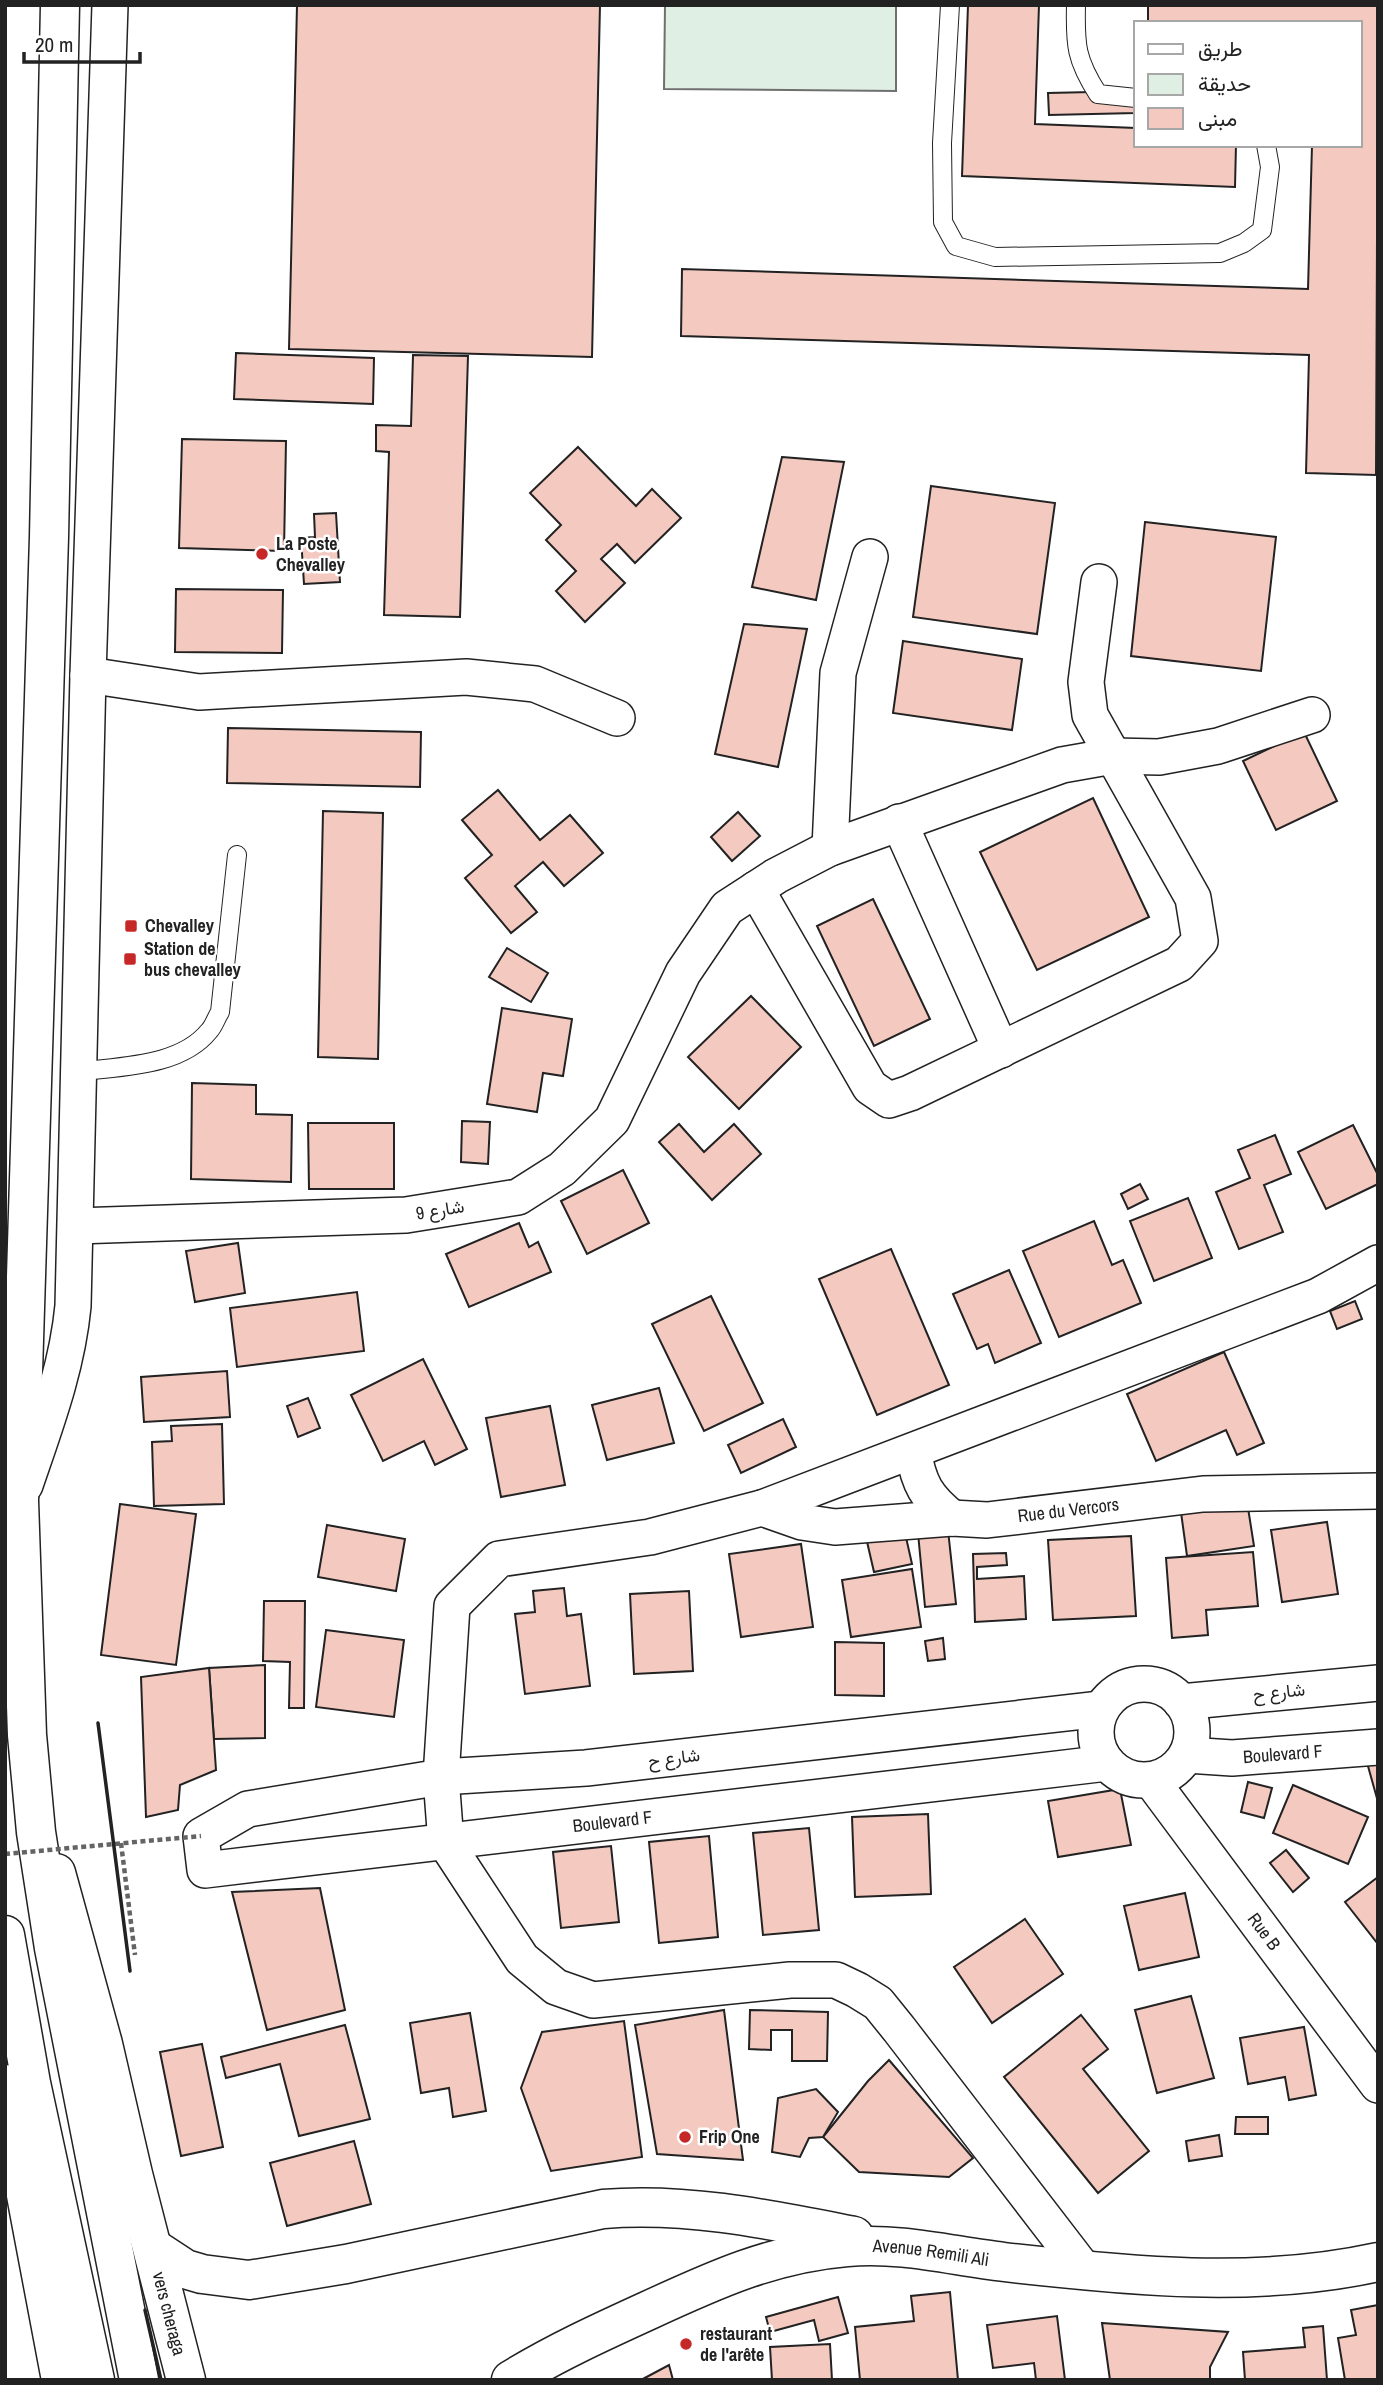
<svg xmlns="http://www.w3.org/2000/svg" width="1383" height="2385" viewBox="0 0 1383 2385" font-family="'Archivo Narrow',Vazirmatn,sans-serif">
<rect width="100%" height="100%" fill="#fff"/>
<!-- green -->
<polygon fill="#e0efe3" stroke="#6f6f6f" stroke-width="2" points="665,5 896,5 896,91 664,89"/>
<!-- building -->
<g fill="#f3c9c0" stroke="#222" stroke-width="2">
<polygon points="297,5 600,5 592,357 289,349"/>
<polygon points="968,5 1039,5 1035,124 1136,128 1136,145 1236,145 1235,187 962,176"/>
<polygon points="1148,5 1378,5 1376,475 1306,473 1309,355 681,336 682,269 1308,289 1312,145 1360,145 1360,23 1148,23"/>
<polygon points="1136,91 1136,113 1049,115 1048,93"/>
<polygon points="236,353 374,358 373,404 234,399"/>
<polygon points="413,355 468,356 460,617 384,615 389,452 376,451 376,425 411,426"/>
<polygon points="182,439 286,441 284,551 179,548"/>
<polygon points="578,447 636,506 652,489 681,518 635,563 617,544 601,559 625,583 585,622 556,591 576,571 546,540 561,525 530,493"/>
<polygon points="782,457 844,462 816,600 752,587"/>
<polygon points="931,486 1055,503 1037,634 913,617"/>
<polygon points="336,513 340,582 304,584 301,538 315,537 314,514"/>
<polygon points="1145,522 1276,537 1261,671 1131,656"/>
<polygon points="176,589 283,590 282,653 175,652"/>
<polygon points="744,624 807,629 778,767 715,754"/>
<polygon points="903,641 1022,659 1012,730 893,713"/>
<polygon points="228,728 421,732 420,787 227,783"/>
<polygon points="1304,732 1337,801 1276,830 1243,761"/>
<polygon points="498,790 540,840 570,815 603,853 564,886 543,862 515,886 537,912 511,933 465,878 492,855 462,820"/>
<polygon points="1093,798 1149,917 1037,970 980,852"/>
<polygon points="323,811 383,813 378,1059 318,1057"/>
<polygon points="738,812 760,836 732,861 711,837"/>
<polygon points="873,899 930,1019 874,1046 817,926"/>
<polygon points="507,948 548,973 531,1002 489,977"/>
<polygon points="751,996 801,1047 739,1109 688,1057"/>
<polygon points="502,1008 572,1019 563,1076 543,1073 537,1112 487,1104"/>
<polygon points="192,1083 256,1085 256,1114 292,1115 291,1182 191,1179"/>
<polygon points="462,1121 490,1122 488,1164 461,1162"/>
<polygon points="308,1123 394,1123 394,1189 309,1189"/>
<polygon points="679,1124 704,1152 734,1124 761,1154 712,1200 659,1142"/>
<polygon points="1353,1125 1378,1175 1378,1184 1326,1209 1298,1152"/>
<polygon points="1275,1135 1291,1174 1264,1185 1283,1232 1239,1249 1216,1192 1250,1178 1238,1150"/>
<polygon points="623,1170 649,1223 587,1254 561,1201"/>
<polygon points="1140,1184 1148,1199 1128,1209 1121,1194"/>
<polygon points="1188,1198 1212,1258 1154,1281 1130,1221"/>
<polygon points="1094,1221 1112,1265 1123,1260 1141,1303 1059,1337 1023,1251"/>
<polygon points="519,1223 529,1247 538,1242 551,1272 469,1307 446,1254"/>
<polygon points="238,1243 245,1293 195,1302 186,1251"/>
<polygon points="891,1249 949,1385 877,1415 819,1279"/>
<polygon points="1009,1270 1041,1343 995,1363 988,1344 977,1349 953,1294"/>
<polygon points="357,1292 364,1351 237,1367 230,1308"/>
<polygon points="711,1296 763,1403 704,1431 652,1324"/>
<polygon points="1355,1301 1362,1319 1337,1329 1330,1311"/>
<polygon points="1224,1352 1264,1443 1237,1455 1226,1430 1156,1461 1127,1394"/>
<polygon points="423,1359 467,1449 435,1465 424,1441 383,1461 351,1395"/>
<polygon points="227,1371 230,1417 144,1422 141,1377"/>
<polygon points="659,1388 674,1443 607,1460 592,1405"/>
<polygon points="308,1398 320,1428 298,1437 287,1406"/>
<polygon points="550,1406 565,1485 501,1497 486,1418"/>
<polygon points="783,1419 796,1447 741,1473 728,1445"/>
<polygon points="222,1424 224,1504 154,1506 152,1442 172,1441 171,1426"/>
<polygon points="1246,1495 1254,1546 1187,1556 1180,1505"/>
<polygon points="120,1504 196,1514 176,1665 101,1655"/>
<polygon points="1327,1522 1338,1594 1282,1602 1271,1530"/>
<polygon points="903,1524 912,1564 874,1572 865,1533"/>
<polygon points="327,1525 405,1539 396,1591 318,1577"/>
<polygon points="948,1530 956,1604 925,1607 918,1533"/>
<polygon points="1131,1536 1136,1616 1053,1620 1048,1540"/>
<polygon points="801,1544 813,1627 741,1637 729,1554"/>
<polygon points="1253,1552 1258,1606 1206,1610 1208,1635 1172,1638 1166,1558"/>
<polygon points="1006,1553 1007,1565 977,1567 977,1579 1024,1576 1026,1619 975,1622 973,1554"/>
<polygon points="912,1569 921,1627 851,1637 842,1580"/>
<polygon points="564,1588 567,1616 581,1614 590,1686 525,1694 515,1614 535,1612 533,1591"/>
<polygon points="689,1591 693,1671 634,1674 630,1594"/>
<polygon points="264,1601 305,1601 304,1708 289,1708 290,1662 263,1661"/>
<polygon points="326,1630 404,1640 394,1717 316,1707"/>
<polygon points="943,1638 945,1659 928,1661 925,1641"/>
<polygon points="835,1642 884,1643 884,1696 835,1695"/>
<polygon points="265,1665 265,1738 214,1739 209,1668"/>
<polygon points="209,1668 216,1770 180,1785 178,1810 146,1817 141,1677"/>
<polygon points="1378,1756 1378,1802 1366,1759"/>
<polygon points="1248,1782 1272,1788 1264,1818 1241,1812"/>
<polygon points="1293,1785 1368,1817 1348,1864 1273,1833"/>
<polygon points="1120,1789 1131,1845 1058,1857 1048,1801"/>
<polygon points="928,1814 931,1894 855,1897 852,1817"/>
<polygon points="809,1828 819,1930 763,1935 753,1833"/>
<polygon points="709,1836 718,1937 659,1943 649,1842"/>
<polygon points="611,1846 619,1922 561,1928 553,1852"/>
<polygon points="1286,1850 1309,1878 1293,1892 1270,1863"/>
<polygon points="1378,1877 1378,1944 1345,1902"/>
<polygon points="320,1888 345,2010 267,2030 232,1892"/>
<polygon points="1185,1893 1199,1957 1139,1970 1124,1906"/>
<polygon points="1025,1919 1063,1974 992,2023 954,1967"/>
<polygon points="1191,1996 1214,2078 1157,2093 1135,2010"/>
<polygon points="724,2010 743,2160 657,2154 635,2025"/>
<polygon points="750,2010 828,2012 827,2061 792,2061 792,2030 771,2030 771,2050 749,2049"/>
<polygon points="470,2013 486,2111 453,2117 449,2088 421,2093 410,2023"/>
<polygon points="1081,2015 1108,2049 1083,2069 1149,2151 1098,2193 1004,2077"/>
<polygon points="624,2021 642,2157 551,2171 521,2088 542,2032"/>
<polygon points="345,2025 370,2119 299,2136 280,2064 226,2078 221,2057"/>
<polygon points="1304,2027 1316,2095 1289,2100 1285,2077 1248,2084 1240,2038"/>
<polygon points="202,2044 223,2147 181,2156 160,2052"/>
<polygon points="889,2060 973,2158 949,2177 859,2172 823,2137 868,2081"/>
<polygon points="816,2089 838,2112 823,2137 809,2138 800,2157 772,2152 778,2098"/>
<polygon points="1236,2117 1268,2117 1268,2134 1235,2134"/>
<polygon points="1219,2135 1222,2156 1189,2161 1186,2141"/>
<polygon points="354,2141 371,2204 287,2226 270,2163"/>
<polygon points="950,2292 958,2380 860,2380 855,2327 914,2321 911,2296"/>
<polygon points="838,2297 848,2333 819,2341 814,2320 770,2332 766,2317"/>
<polygon points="1378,2305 1378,2380 1345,2380 1338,2338 1356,2335 1351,2310"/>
<polygon points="1057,2316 1065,2380 1036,2380 1034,2363 993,2368 987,2325"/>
<polygon points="1102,2323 1228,2332 1210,2367 1210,2380 1110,2380"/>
<polygon points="1323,2326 1327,2380 1245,2380 1243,2352 1305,2347 1303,2328"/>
<polygon points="830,2344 832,2380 772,2380 770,2347"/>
<polygon points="669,2365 673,2380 641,2380"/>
</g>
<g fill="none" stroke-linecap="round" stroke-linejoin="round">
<!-- service casing -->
<g stroke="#222" stroke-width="20">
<g id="service">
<polyline points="950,5 942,143 943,222 956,246 995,257 1220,253 1244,243 1262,230 1270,167 1266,145"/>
<path d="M1076 5C1075 45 1076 60 1098 94L1136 98"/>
<path d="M78 1072C120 1066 180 1067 209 1031 214 1026 216 1018 220 1012L237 855"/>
</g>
</g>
<!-- minor casing -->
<g stroke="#222" stroke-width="38">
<g id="minor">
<polyline points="88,675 199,692 466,677 535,684 617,718"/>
<polyline points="899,822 1001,1050"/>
<polyline points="830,848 838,673 870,557"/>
<polyline points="756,889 870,1087 889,1100 910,1093 1179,964 1200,941 1193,898 1090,715 1086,682 1099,582"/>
<polyline points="76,1226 406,1215 518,1197 562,1169 612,1120 683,973 727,908 776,876 830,848 1062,765 1113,756 1159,757 1218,746 1312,715"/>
<path d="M913 1451C919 1484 926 1497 952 1518"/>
<path d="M25 1485C45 1426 67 1369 73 1306L88 675 110 5"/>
<path id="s1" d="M762 1508 802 1522 835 1527 952 1518 987 1520 1203 1494 1378 1491"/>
<circle cx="1144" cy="1732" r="48"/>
<polyline points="1181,1702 1378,1683"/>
<path id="s2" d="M1101 1709 586 1768 441 1777 248 1809 201 1836 205 1870 1107 1763"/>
<path id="s3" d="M1187 1755 1232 1758 1378 1747"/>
<path id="s4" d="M1151 1780 1378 2085"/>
<polyline points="1085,2271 899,2029 878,2003 857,1990 836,1980 790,1980 593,2000 556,1987 522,1959 446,1843 441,1777 452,1606 499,1559 650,1537 762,1508 1318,1296 1378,1263"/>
</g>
</g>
<!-- primary casing -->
<g stroke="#222" stroke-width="41">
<g id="primary">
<path id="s5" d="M56 1873 103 2044 133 2174 186 2380"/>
<polyline points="5,2084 61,2380"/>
<path d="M153 2248 185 2269 202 2274 249 2280 346 2264 603 2209C688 2202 772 2220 854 2236"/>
<path id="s6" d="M511 2380C555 2353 601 2332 647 2311 714 2280 773 2253 847 2247 901 2242 952 2256 1004 2262 1128 2276 1255 2289 1378 2262"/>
</g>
</g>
<!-- trunk casing -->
<g stroke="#222" stroke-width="41">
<g id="trunk">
<polyline points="60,5 49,537 19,1501 27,1735 36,1832 54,1948 139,2380"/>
<polyline points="5,1935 31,2083 95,2380"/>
</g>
</g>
<!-- path -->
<polyline stroke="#646464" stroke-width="4.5" stroke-dasharray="5 3.5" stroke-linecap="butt" points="121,1843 135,1955"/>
<!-- service -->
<use href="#service" stroke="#fff" stroke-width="18"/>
<!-- minor -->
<use href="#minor" stroke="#fff" stroke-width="35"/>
<!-- primary -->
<use href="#primary" stroke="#fff" stroke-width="38"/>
<!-- trunk -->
<use href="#trunk" stroke="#fff" stroke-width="38"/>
<!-- path-bridge -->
<polyline stroke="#646464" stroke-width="4.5" stroke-dasharray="5 3.5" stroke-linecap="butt" points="5,1854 201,1836"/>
<!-- wall -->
<g stroke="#222" stroke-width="3.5">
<polyline points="98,1723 130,1971"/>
<polyline points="145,2310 161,2380"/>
</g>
</g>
<!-- markers -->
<g fill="#c62828" stroke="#fff" stroke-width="2.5">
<circle cx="262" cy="554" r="7"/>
<rect x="124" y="919" width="14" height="14" rx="3.5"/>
<rect x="123" y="952" width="14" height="14" rx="3.5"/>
<circle cx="685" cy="2137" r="7"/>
<circle cx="686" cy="2344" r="7"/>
</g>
<g text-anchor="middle" stroke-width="5" stroke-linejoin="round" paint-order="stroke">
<!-- poi labels -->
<g font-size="18" font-weight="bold" fill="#222" stroke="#fff" text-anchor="start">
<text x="276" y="550">La Poste<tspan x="276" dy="21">Chevalley</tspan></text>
<text x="145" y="932">Chevalley</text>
<text x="144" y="955">Station de<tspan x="144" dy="21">bus chevalley</tspan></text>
<text x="699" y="2143">Frip One</text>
<text x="700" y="2340">restaurant<tspan x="700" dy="21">de l'arête</tspan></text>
</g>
<!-- street labels -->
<g font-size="18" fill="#222" stroke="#fff">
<text transform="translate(440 1210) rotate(-9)" y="6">شارع 9</text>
<text dy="6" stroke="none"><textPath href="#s1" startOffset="310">Rue du Vercors</textPath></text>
<text transform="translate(1279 1692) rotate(-6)" y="6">شارع ح</text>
<text dy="6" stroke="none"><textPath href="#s3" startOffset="96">Boulevard F</textPath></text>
<text transform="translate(674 1758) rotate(-7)" y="6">شارع ح</text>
<text dy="6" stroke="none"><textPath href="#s2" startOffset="1358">Boulevard F</textPath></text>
<text dy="6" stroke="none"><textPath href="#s4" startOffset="189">Rue B</textPath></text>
<text dy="6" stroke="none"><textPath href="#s6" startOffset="448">Avenue Remili Ali</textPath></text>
<text dy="6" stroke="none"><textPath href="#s5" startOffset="455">vers cheraga</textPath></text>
</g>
</g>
<!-- border -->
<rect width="1383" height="2385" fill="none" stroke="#222222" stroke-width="14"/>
<!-- legend -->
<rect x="1134" y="21" width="228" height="126" fill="#ffffff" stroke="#a7a7a7" stroke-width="2"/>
<rect x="1148" y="44" width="35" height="10" fill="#ffffff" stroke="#a7a7a7" stroke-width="2"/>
<text x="1198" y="56" font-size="21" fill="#222222">طريق</text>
<rect x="1148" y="74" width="35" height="21" fill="#e0efe3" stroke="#a7a7a7" stroke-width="2"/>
<text x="1198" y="91" font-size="21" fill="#222222">حديقة</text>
<rect x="1148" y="108" width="35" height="21" fill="#f3c9c0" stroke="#a7a7a7" stroke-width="2"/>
<text x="1198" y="126" font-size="21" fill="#222222">مبنى</text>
<!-- scale -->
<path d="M24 52v10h116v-10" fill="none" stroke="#222222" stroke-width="3.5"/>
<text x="35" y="52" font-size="21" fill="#222222" stroke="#ffffff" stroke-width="5" paint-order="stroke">20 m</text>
</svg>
